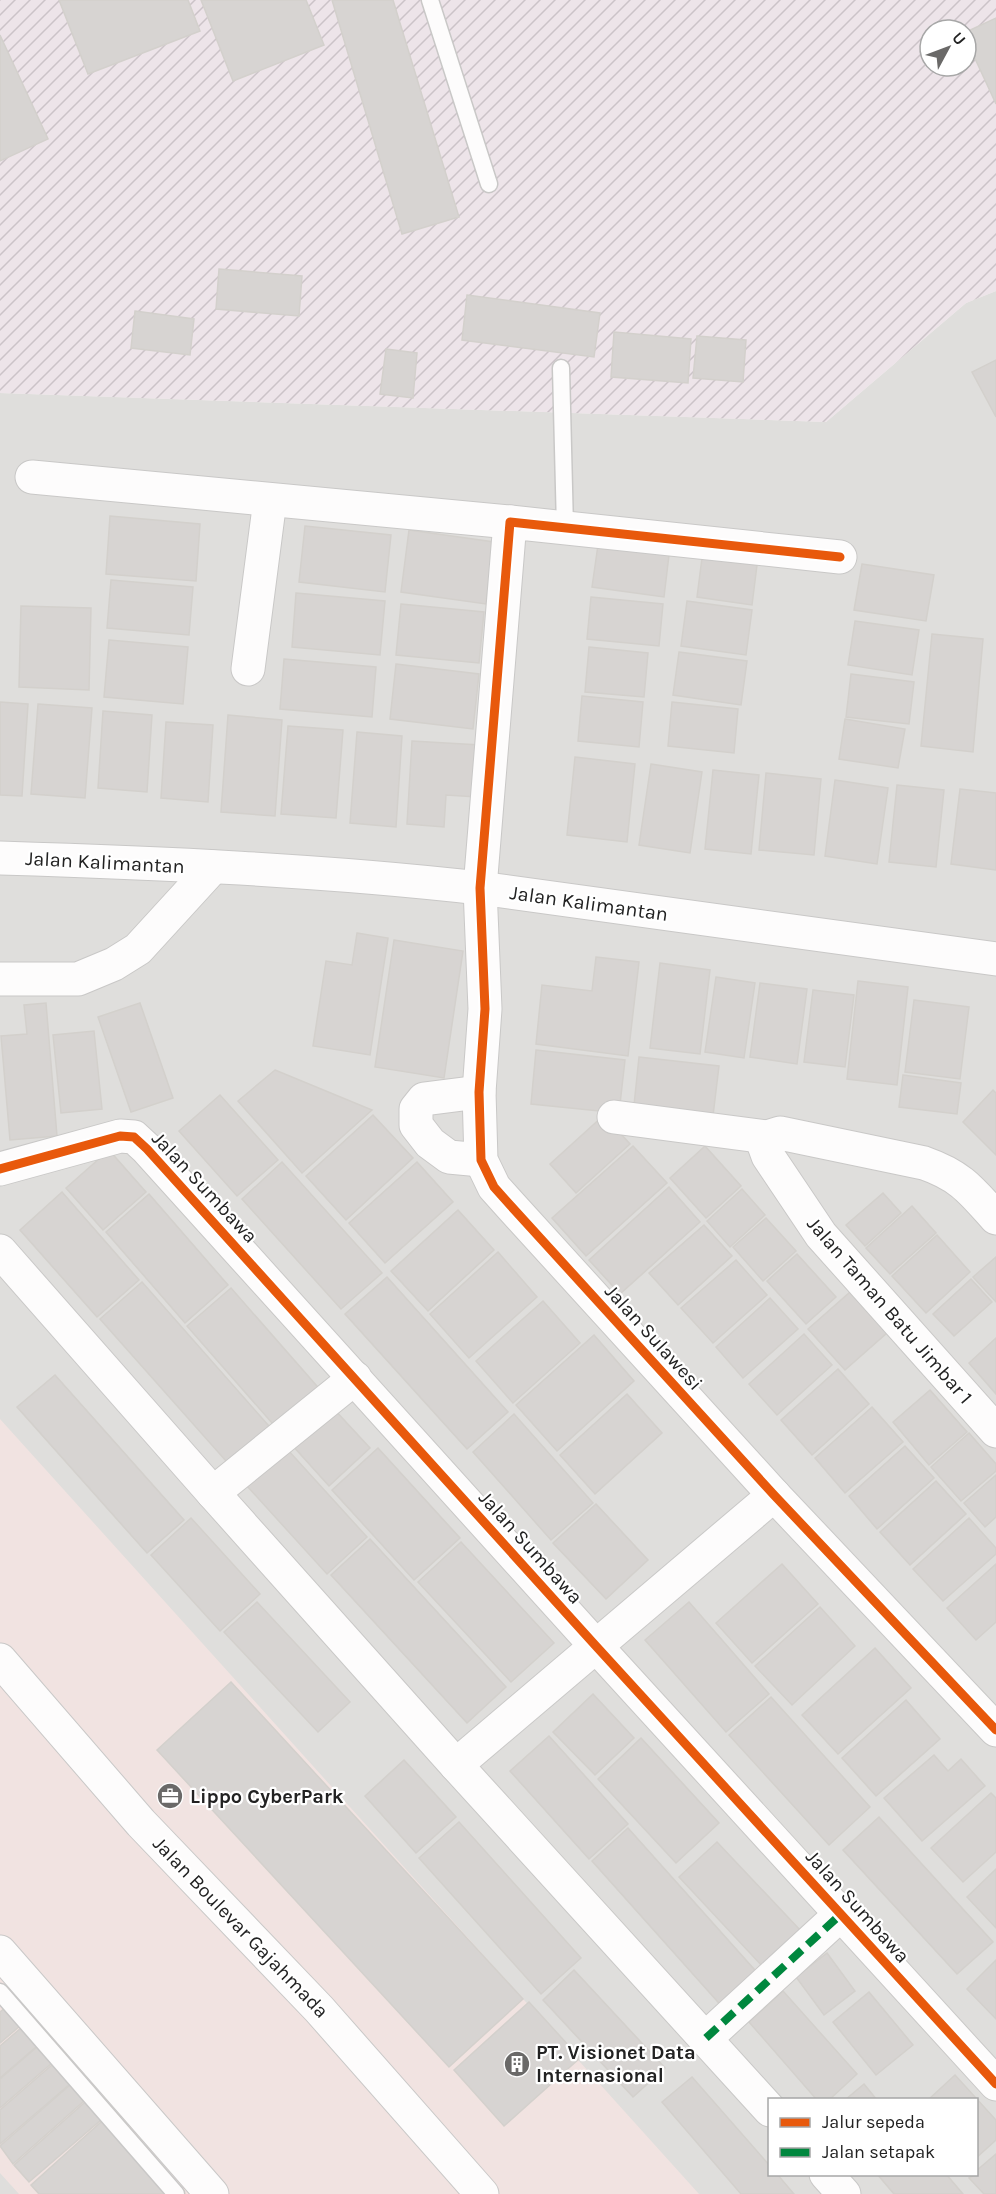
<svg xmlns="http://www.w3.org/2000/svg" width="996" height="2194" viewBox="0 0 996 2194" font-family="Karla,sans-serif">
<defs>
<pattern id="industrial-furrows" width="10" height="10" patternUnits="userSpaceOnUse" patternTransform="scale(1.5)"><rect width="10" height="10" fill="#ede4e9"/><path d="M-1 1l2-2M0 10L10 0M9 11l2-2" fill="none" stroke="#cbc3c8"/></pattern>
</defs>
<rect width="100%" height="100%" fill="#f0eeeb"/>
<!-- residential -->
<path fill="#dfdedc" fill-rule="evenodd" d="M996 291V2194H0V393L826 422 966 303ZM770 2100H976V2174H770Z"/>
<!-- commercial -->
<polygon fill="#f1e3e1" points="0,1419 699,2194 19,2194 0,2173"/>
<!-- industrial -->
<path fill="url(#industrial-furrows)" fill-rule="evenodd" d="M0 0H996V291L966 303 826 422 0 393ZM930 30H966V66H930Z"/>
<!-- building -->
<g fill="#d7d4d2" stroke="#d3d0cc" stroke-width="1.5">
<polygon points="59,0 188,0 200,31 88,74"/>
<polygon points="201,0 306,0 324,45 233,81"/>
<polygon points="332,0 393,0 459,217 402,234"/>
<polygon points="996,18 996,104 966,39 966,32"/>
<polygon points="0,35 48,139 0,161"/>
<polygon points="219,269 302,276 299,316 216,309"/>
<polygon points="467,295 600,313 594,357 462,340"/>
<polygon points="135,311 194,319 190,355 131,348"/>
<polygon points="614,332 691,339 688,383 611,377"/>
<polygon points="697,336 746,340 743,382 693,378"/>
<polygon points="386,349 417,353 413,398 380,394"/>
<polygon points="996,360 996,417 972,372"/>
<polygon points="110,516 200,524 196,581 106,574"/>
<polygon points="305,526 391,535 385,592 299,582"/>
<polygon points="409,530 494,542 486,604 401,592"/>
<polygon points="598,545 669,555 664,597 592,587"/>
<polygon points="702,558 757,565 752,605 697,597"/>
<polygon points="862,564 934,575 926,621 854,610"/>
<polygon points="111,580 193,587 189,635 107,628"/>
<polygon points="296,593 385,601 380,655 292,647"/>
<polygon points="591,597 663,604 659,646 587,639"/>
<polygon points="687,601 752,610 746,655 681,646"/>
<polygon points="401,604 484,612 479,663 396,655"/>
<polygon points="21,606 91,608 89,690 19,687"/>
<polygon points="855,621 919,630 912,675 848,665"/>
<polygon points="932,634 983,639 973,752 921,746"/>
<polygon points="109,640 188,647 183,704 104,697"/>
<polygon points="589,647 648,653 644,697 585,692"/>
<polygon points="679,652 747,661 741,705 673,695"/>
<polygon points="284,659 376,667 372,717 280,709"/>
<polygon points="396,664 479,674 473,729 390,719"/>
<polygon points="851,674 914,682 909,724 846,717"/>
<polygon points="582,696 643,702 639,747 578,741"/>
<polygon points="0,702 28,704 22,796 0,795"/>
<polygon points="672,702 738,709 734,753 668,746"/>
<polygon points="38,704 92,708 85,798 31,794"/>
<polygon points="103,711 152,715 147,792 98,788"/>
<polygon points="228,715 282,720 275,816 221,812"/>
<polygon points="845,719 905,729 898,768 839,759"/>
<polygon points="166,722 213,725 208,802 161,798"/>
<polygon points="288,726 343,730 336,818 281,814"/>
<polygon points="357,732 402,736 396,827 350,823"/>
<polygon points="412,741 480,745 477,797 446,795 444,827 407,824"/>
<polygon points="575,757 635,764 627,842 567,835"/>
<polygon points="651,764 702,772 690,853 639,845"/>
<polygon points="713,770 759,775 751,854 705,849"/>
<polygon points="766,773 821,779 814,855 759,850"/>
<polygon points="835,780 888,788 877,864 825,856"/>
<polygon points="897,785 944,790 936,867 889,862"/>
<polygon points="960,789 996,793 996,870 951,864"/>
<polygon points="357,933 388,938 370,1055 313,1046 326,961 352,965"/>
<polygon points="394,940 463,951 444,1078 375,1067"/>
<polygon points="596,957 639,962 628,1056 536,1044 542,985 592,991"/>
<polygon points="660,963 710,970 700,1054 650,1048"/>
<polygon points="716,977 755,983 744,1058 705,1052"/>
<polygon points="858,981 908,987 897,1085 847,1079"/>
<polygon points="760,983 807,989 797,1064 750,1057"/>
<polygon points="813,990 854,995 845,1067 804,1062"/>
<polygon points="914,1000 969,1007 960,1079 905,1072"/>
<polygon points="46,1003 57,1136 10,1140 1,1036 27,1034 24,1005"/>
<polygon points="140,1003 173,1098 131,1112 98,1017"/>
<polygon points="94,1031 102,1109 61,1113 53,1035"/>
<polygon points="536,1050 625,1060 619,1113 531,1104"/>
<polygon points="639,1057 719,1066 712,1124 633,1115"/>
<polygon points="275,1070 372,1110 302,1173 238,1101"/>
<polygon points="903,1075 961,1083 957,1114 899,1107"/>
<polygon points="993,1090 996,1093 996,1155 963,1122"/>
<polygon points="220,1095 278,1160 237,1196 179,1131"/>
<polygon points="373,1115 413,1158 346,1220 306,1176"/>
<polygon points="604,1115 630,1144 576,1193 550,1164"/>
<polygon points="633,1146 667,1183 586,1256 552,1218"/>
<polygon points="705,1146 741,1186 706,1218 670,1178"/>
<polygon points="109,1150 146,1192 103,1230 66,1188"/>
<polygon points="282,1162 382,1273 341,1309 242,1199"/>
<polygon points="417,1162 453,1202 385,1263 349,1223"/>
<polygon points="669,1187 700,1222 620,1294 589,1260"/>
<polygon points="742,1189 765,1215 730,1247 707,1221"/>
<polygon points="62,1192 139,1280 97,1317 20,1230"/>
<polygon points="883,1193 901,1213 865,1246 846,1225"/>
<polygon points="149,1194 228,1285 185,1323 106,1232"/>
<polygon points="912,1206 936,1233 890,1274 866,1248"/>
<polygon points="458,1210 494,1250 428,1311 391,1271"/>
<polygon points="766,1218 796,1251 763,1281 733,1247"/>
<polygon points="704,1225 732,1256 678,1305 649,1273"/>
<polygon points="937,1235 970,1272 926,1313 892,1276"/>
<polygon points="498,1252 537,1297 469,1358 430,1314"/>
<polygon points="797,1254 836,1297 806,1324 767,1281"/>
<polygon points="996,1257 996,1302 973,1277"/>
<polygon points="736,1260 767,1295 713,1343 681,1308"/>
<polygon points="387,1277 508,1412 467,1449 345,1314"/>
<polygon points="971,1279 992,1302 954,1336 933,1314"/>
<polygon points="142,1282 276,1434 234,1470 100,1319"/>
<polygon points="231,1288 323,1393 279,1431 187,1326"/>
<polygon points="850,1292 887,1333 845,1370 808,1329"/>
<polygon points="770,1298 798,1329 743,1378 716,1347"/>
<polygon points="543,1301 580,1343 513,1403 476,1361"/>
<polygon points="804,1334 832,1365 777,1415 749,1384"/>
<polygon points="594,1335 634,1381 557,1451 516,1405"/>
<polygon points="996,1338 996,1394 969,1363"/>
<polygon points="838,1369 869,1404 812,1455 781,1420"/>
<polygon points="55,1375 184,1520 147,1553 17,1407"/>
<polygon points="930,1390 967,1432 929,1465 893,1422"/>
<polygon points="627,1394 662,1433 595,1494 560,1455"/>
<polygon points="872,1407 903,1442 845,1493 815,1458"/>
<polygon points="333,1408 370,1448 329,1486 292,1445"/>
<polygon points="514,1414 593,1503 551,1540 473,1452"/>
<polygon points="969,1433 996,1464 996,1471 961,1501 931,1467"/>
<polygon points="905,1446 934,1478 877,1529 849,1496"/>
<polygon points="378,1448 460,1538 414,1580 332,1490"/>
<polygon points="287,1449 367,1537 327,1574 247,1486"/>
<polygon points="996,1475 996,1517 985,1527 964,1503"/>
<polygon points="936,1481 966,1514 910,1565 880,1532"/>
<polygon points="596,1504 648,1560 606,1599 553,1543"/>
<polygon points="191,1518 260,1594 220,1631 151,1555"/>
<polygon points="969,1518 996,1548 996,1554 943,1601 913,1569"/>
<polygon points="370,1539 506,1687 467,1723 331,1575"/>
<polygon points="461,1542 554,1643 511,1682 418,1582"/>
<polygon points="782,1564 818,1604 752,1663 716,1623"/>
<polygon points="996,1564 996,1622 976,1640 947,1608"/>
<polygon points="257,1602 350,1702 318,1732 224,1632"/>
<polygon points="689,1602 769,1694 726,1732 645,1640"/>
<polygon points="820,1607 855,1646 792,1705 755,1666"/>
<polygon points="875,1648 911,1688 838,1754 802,1715"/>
<polygon points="231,1682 523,1999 449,2067 157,1750"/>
<polygon points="593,1694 634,1738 595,1775 553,1732"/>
<polygon points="771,1697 870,1807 829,1845 729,1735"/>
<polygon points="906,1700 940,1739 876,1796 842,1758"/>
<polygon points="549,1736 628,1824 589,1859 510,1771"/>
<polygon points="641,1738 719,1823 676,1863 598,1779"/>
<polygon points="934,1755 948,1771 961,1759 985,1786 922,1841 884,1798"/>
<polygon points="404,1760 456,1817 416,1853 365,1796"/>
<polygon points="991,1793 996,1798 996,1852 963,1882 931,1848"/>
<polygon points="879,1817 993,1942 957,1974 843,1850"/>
<polygon points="459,1822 581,1958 541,1994 419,1858"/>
<polygon points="628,1828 762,1978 725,2010 592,1861"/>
<polygon points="717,1842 801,1931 763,1967 679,1877"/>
<polygon points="996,1869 996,1928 967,1897"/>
<polygon points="827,1953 855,1991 824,2015 796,1977"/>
<polygon points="996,1960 996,2019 967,1989"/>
<polygon points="574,1970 665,2068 633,2097 543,2000"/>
<polygon points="783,1991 857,2074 829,2100 817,2100 749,2022"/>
<polygon points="869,1992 913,2045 876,2075 833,2022"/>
<polygon points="529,2002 580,2058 504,2126 454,2070"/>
<polygon points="5,2008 20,2026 0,2043 0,2012"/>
<polygon points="21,2028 37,2046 0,2078 0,2046"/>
<polygon points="37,2047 52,2063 0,2108 0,2079"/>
<polygon points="53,2064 70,2084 0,2144 0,2110"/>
<polygon points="955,2075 996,2120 996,2140 976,2158 976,2100 928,2100"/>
<polygon points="692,2077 770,2166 770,2174 777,2174 794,2194 741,2194 662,2102"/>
<polygon points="864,2084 877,2100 845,2100"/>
<polygon points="70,2085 84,2101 13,2164 0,2146"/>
<polygon points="85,2102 101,2120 29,2182 14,2165"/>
<polygon points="102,2121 167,2194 39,2194 31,2185"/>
<polygon points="996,2154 996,2194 984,2194 969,2178 976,2174 976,2171"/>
<polygon points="877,2174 946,2174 963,2194 894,2194"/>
</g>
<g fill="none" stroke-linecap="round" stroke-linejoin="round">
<!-- lane casing -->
<g stroke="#c9c8c7" stroke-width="19">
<g id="lane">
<polyline points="430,0 489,184"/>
<polyline points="561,368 565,528"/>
<polyline points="0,1992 176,2194"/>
</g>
</g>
<!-- street casing -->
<g stroke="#c9c8c7" stroke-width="35">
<g id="street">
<polyline points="32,477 510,522"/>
<polyline points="840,557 510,522 480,888 485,1009 479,1092 481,1160 494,1187 511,1206 774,1495 996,1730"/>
<polyline points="248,669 270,500"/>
<path d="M0 858C160 863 321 870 480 888L996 959"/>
<polyline points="0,979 78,979 114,964 138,949 213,867"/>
<polyline points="479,1092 424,1099 416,1109 416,1125 430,1143 449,1157 481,1160"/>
<polyline points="614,1117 767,1137"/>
<polyline points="0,1169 120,1136 134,1137 147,1149 595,1645 996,2084"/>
<path d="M996 1218C971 1190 961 1176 924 1163L780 1133 767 1137 764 1145 768 1156 821 1235 996 1431"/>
<polyline points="0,1251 213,1493 456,1765 770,2110"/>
<polyline points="213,1493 355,1378"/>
<polyline points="0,1660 141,1823 319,2009 482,2194"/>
<polyline points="456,1765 774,1495"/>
<polyline points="0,1952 212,2194"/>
<polyline points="706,2038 841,1914"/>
<polyline points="826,2174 844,2194"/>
</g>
</g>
<!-- lane -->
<use href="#lane" stroke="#fdfcfc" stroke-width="16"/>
<!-- street -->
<use href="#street" stroke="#fdfcfc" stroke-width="33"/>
<!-- quiet -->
<polyline stroke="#00873e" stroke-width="8" stroke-dasharray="15 8" stroke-linecap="butt" points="706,2038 841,1914"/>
<!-- cycleway casing -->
<g stroke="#fff" stroke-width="13">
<g id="cycleway">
<polyline points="840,557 510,522 480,888 485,1009 479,1092 481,1160 494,1187 511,1206 774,1495 996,1730"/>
<polyline points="0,1169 120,1136 134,1137 147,1149 595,1645 996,2084"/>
</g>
</g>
<!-- cycleway -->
<use href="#cycleway" stroke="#e8590c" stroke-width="9"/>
</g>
<!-- icons -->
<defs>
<g id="office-disc" transform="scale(1.35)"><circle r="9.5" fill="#6a6968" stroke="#fff"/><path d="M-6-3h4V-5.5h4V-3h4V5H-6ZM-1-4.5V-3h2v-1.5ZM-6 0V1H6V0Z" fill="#fff"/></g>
<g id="building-disc" transform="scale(1.35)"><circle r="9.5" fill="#6a6968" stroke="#fff"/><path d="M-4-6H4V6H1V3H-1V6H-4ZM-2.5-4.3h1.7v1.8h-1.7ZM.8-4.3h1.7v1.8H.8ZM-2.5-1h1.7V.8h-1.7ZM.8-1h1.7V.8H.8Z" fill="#fff"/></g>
</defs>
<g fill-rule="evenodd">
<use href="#office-disc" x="170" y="1796"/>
<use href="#building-disc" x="517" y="2064"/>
</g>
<g text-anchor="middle" stroke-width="4.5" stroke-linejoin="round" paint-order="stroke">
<!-- street labels -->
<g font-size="20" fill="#222" stroke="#fff">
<text transform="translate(105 862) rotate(3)" y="7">Jalan Kalimantan</text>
<text transform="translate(589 903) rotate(8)" y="7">Jalan Kalimantan</text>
<text transform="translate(205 1187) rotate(47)" y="7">Jalan Sumbawa</text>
<text transform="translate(890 1310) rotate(49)" y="7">Jalan Taman Batu Jimbar 1</text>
<text transform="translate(654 1337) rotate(48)" y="7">Jalan Sulawesi</text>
<text transform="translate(531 1547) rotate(48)" y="7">Jalan Sumbawa</text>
<text transform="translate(858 1906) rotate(48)" y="7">Jalan Sumbawa</text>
<text transform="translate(241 1927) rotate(46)" y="7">Jalan Boulevar Gajahmada</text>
</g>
<!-- poi labels -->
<g font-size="20" font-weight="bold" fill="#222" stroke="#fff" text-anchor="start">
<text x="190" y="1803">Lippo CyberPark</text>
<text x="536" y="2059">PT. Visionet Data<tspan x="536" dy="23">Internasional</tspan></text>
</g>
</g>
<!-- legend -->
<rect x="768" y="2098" width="210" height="78" fill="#ffffff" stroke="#a7a7a7" stroke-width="1.5"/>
<rect x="780" y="2118" width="30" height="9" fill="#e8590c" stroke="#a7a7a7" stroke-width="1.5"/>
<text x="822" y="2128" font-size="18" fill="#222222">Jalur sepeda</text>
<rect x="780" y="2148" width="30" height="9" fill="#00873e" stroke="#a7a7a7" stroke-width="1.5"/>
<text x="822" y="2158" font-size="18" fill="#222222">Jalan setapak</text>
<!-- north arrow -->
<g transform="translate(948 48) rotate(49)"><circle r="28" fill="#ffffff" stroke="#a7a7a7" stroke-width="1.5"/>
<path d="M0-4.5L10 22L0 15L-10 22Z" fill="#6a6968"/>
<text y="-9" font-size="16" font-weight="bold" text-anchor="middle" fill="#222222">U</text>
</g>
</svg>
